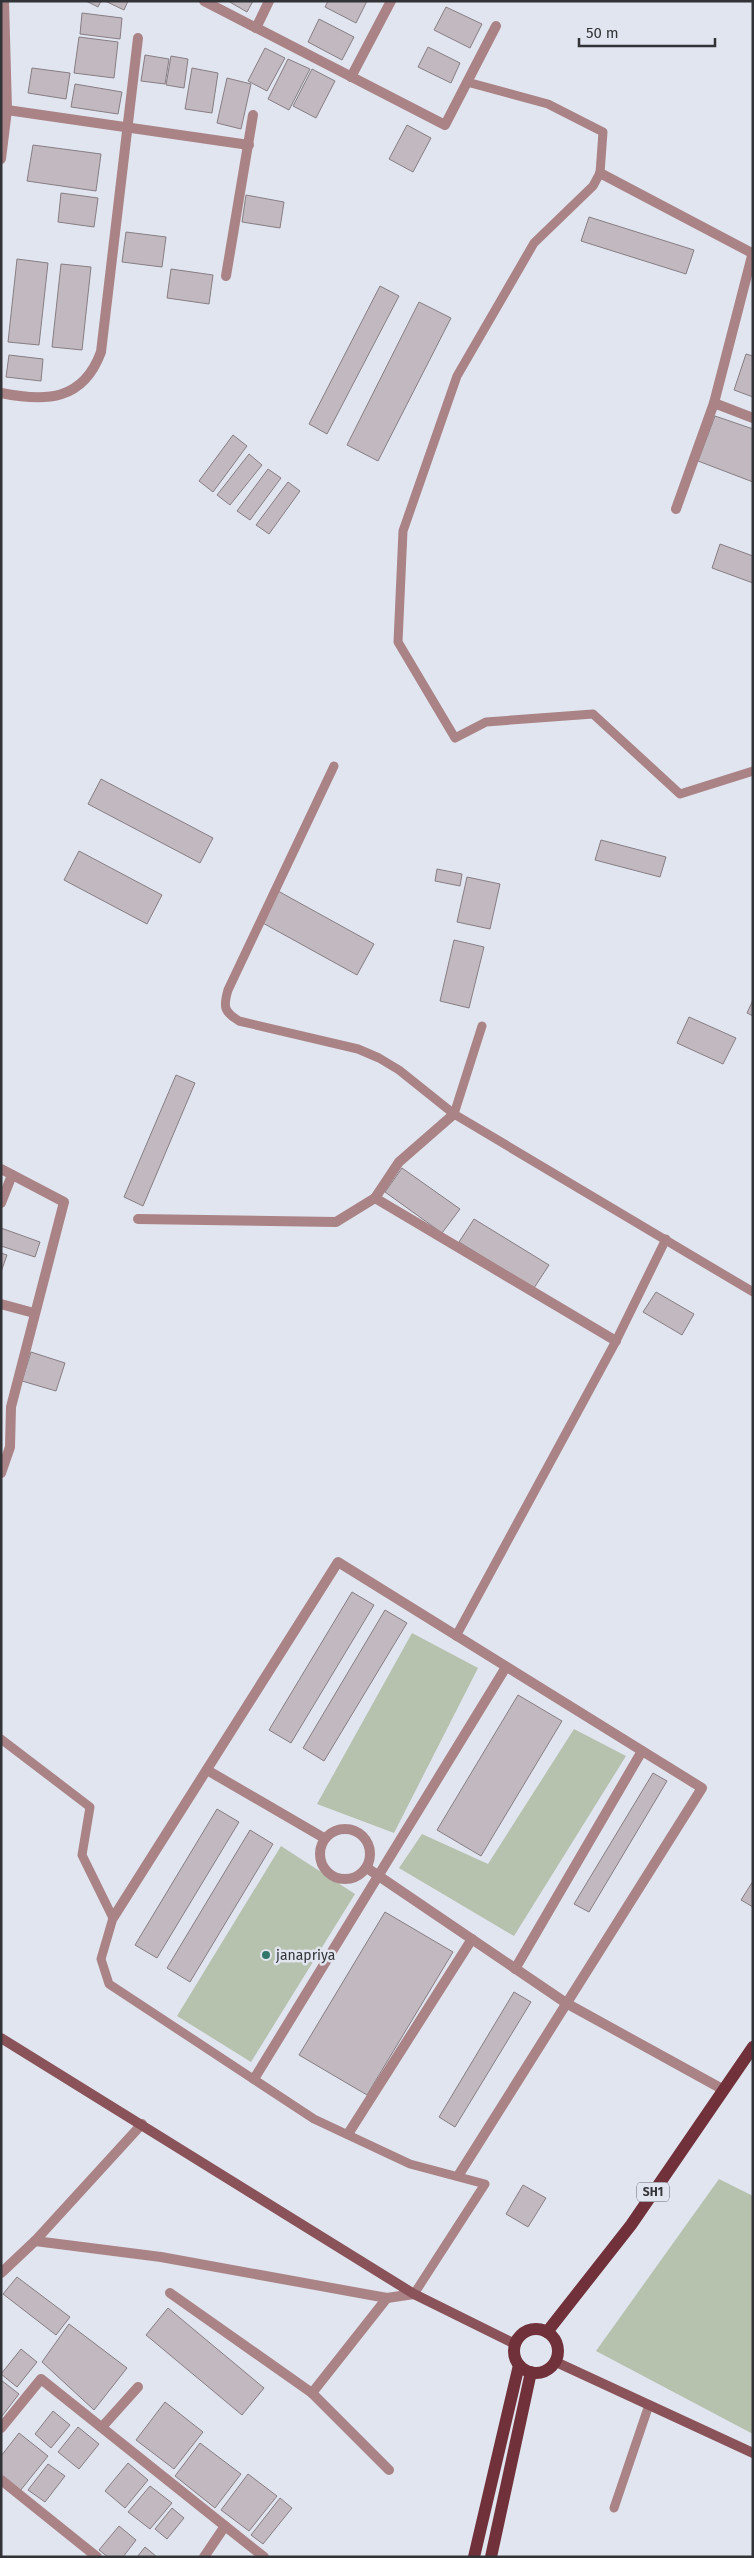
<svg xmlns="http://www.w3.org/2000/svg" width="754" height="2558" viewBox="0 0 754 2558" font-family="'Fira Sans',sans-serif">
<rect width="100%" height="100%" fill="#e1e5ef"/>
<!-- green -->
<g fill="#b6c1ae">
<polygon points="412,1633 478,1668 394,1833 317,1804"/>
<polygon points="574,1729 626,1756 514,1936 399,1868 422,1834 488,1864"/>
<polygon points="281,1846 355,1894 251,2062 177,2016"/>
<polygon points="719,2179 753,2196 753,2434 596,2351"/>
</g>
<!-- building -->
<g fill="#c2b8bf" stroke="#877e84">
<polygon points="86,1 101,1 98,7"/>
<polygon points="105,1 128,1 124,10"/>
<polygon points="228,1 253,1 247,12"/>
<polygon points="328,1 367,1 356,23 325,7"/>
<polygon points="446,7 482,24 470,48 434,30"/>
<polygon points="82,13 122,18 120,39 80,34"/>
<polygon points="319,19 354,37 342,60 308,42"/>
<polygon points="79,37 118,42 114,78 74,73"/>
<polygon points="428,47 460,63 451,83 418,67"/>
<polygon points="265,48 285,58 267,91 248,81"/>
<polygon points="145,55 169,59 165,84 141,81"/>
<polygon points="171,56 188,59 184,88 166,85"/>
<polygon points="288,59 310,69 289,110 268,99"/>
<polygon points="32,68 70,73 66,99 28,93"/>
<polygon points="192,68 218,73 212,113 185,109"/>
<polygon points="312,69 335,81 316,118 293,106"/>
<polygon points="227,78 251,84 241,129 217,123"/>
<polygon points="75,84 122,92 118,114 71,107"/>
<polygon points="407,125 431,138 413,172 389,159"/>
<polygon points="33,145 101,154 96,191 27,181"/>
<polygon points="61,193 98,198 94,227 58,222"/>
<polygon points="246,195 284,202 280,228 242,222"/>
<polygon points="589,217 694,250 686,274 581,241"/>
<polygon points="126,232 166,237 162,267 122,262"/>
<polygon points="17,259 48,263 39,345 8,342"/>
<polygon points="61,264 91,267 82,350 52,347"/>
<polygon points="171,269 213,275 209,304 167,298"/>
<polygon points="380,286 399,296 327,434 309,424"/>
<polygon points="419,302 451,318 378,461 347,445"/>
<polygon points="746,354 753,356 753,397 734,390"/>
<polygon points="9,355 43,359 41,381 6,377"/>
<polygon points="715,416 753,429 753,482 698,461"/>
<polygon points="233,435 247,446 213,492 199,481"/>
<polygon points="249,454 262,465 230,505 217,495"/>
<polygon points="268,469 281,478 250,520 237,511"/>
<polygon points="288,482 300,491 269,534 256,525"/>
<polygon points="720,544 753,556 753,583 712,568"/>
<polygon points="101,779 213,838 200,863 88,804"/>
<polygon points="601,840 666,857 660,877 595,860"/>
<polygon points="79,851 162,895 147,924 64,880"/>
<polygon points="437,869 462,874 460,886 435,881"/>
<polygon points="467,877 500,884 490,929 457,922"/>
<polygon points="278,891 374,944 357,975 261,922"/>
<polygon points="454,940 484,947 469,1008 440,1001"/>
<polygon points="753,1000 753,1016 747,1013"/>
<polygon points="689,1017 736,1038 723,1064 677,1043"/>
<polygon points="176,1075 195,1083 143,1206 124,1197"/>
<polygon points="402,1168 460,1209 442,1233 385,1192"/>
<polygon points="474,1219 549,1265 534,1288 459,1242"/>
<polygon points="1,1228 40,1242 35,1257 1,1246"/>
<polygon points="1,1253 7,1255 1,1272"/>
<polygon points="656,1292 694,1314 682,1335 643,1312"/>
<polygon points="31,1352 65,1363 56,1391 22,1381"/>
<polygon points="352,1592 374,1605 291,1743 269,1730"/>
<polygon points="385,1610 407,1623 324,1761 303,1748"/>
<polygon points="518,1695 562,1721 481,1856 437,1830"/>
<polygon points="653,1773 667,1781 589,1912 574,1904"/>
<polygon points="217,1809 239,1822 157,1958 135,1945"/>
<polygon points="250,1830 273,1844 190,1982 167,1968"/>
<polygon points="753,1881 753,1907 741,1900"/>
<polygon points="385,1912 453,1952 367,2095 299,2055"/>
<polygon points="514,1992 531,2002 455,2127 439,2117"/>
<polygon points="523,2185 546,2198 528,2227 506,2214"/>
<polygon points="17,2277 70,2317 56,2335 3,2294"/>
<polygon points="168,2308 264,2388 242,2415 146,2335"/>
<polygon points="69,2324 127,2368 94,2410 42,2362"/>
<polygon points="21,2349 37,2362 17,2387 1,2374"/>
<polygon points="1,2380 19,2394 2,2416 1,2416"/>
<polygon points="165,2402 203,2432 174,2469 136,2440"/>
<polygon points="53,2411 70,2425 51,2448 35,2434"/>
<polygon points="78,2427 99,2444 79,2469 58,2452"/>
<polygon points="19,2433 48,2456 20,2491 1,2477 1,2456"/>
<polygon points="200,2443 241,2474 215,2508 175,2476"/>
<polygon points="128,2463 148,2480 125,2508 105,2491"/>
<polygon points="48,2464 65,2476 45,2502 28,2490"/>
<polygon points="248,2474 277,2496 249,2531 221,2510"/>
<polygon points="150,2486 172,2503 150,2529 128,2512"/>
<polygon points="280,2498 292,2508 263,2544 251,2535"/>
<polygon points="172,2508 184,2518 167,2539 155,2529"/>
<polygon points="119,2526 136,2540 123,2557 108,2557 99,2550"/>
<polygon points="145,2547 157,2557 137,2557"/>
</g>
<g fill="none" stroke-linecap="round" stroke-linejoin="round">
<!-- service -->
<g stroke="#aa8386" stroke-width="9">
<polyline points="467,82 548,104 603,132 600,173 593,186 534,243 457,376 403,531 398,642 455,738 486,722 593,714 680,794 753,771"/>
<path d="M334 766 228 990C223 1007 224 1012 239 1021L358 1049 379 1058 399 1070 454 1114"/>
<polyline points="482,1026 454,1114 753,1292"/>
<polyline points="456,1636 616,1341 666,1239"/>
<polyline points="1,1739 90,1807 82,1855 113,1918 101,1959 109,1984 314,2119 410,2164 485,2184 414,2294"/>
<polyline points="614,2508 649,2405"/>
</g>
<!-- minor -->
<g stroke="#aa8386" stroke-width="10">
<polyline points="204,1 445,125 496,26"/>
<polyline points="256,28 269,1"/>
<polyline points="351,77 391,1"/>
<polyline points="7,110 249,145"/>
<polyline points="1,159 7,110 4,1"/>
<polyline points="600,173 752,253"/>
<polyline points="226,276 253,115"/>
<path d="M1 393C46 402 83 401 101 352L138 38"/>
<polyline points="714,403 753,418"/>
<polyline points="676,509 714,403 753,252"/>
<polyline points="454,1114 399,1162 375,1198 616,1341"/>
<polyline points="1,1169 64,1202 11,1407 10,1447 1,1473"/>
<polyline points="1,1203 12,1175"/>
<polyline points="138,1219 336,1222 375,1198"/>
<polyline points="1,1304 34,1313"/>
<polyline points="207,1770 324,1838"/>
<circle cx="345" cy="1854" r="25"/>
<polyline points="367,1868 566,2003 724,2090"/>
<polyline points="113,1918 338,1562 702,1788 458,2176"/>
<polyline points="515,1969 642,1751"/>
<polyline points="254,2079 506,1667"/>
<polyline points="348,2134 472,1939"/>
<polyline points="35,2241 161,2257 387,2298 414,2294"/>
<polyline points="1,2273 35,2241 142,2124"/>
<polyline points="170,2293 312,2393 389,2470"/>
<polyline points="312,2393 387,2298"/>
<polyline points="102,2427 138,2387"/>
<polyline points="1,2428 41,2379 225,2526 204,2557"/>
<polyline points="1,2480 97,2557"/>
<polyline points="225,2526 264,2557"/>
</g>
<!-- secondary -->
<g stroke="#8a5359" stroke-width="10">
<polyline points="1,2038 414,2294 515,2344"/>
<polyline points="556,2362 753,2453"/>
</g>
<!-- primary -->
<g stroke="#71313a" stroke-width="12">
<circle cx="536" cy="2351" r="22"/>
<polyline points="547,2332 631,2225 753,2047"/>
<polyline points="474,2557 519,2365"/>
<polyline points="491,2557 531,2372"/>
</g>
</g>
<!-- markers -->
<circle fill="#327669" stroke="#e1e5ef" stroke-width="2" cx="266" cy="1955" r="5"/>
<g text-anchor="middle" stroke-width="5" stroke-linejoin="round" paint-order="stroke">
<!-- shield labels -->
<rect fill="#e1e5ef" stroke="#66686e" stroke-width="1" x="637" y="2182.5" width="32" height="19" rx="4"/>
<g font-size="12" font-weight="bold" fill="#323337">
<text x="653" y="2196">SH1</text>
</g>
<!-- poi labels -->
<g font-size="14" fill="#323337" stroke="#e1e5ef" text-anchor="start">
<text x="276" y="1960">janapriya</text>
</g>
</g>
<!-- border -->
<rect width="754" height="2558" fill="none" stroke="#323337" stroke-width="5"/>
<!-- scale -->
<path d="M579 38v8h136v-8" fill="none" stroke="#323337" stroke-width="2.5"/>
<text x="586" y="38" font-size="15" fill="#323337" stroke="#e1e5ef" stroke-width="4" paint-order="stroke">50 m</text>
</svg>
